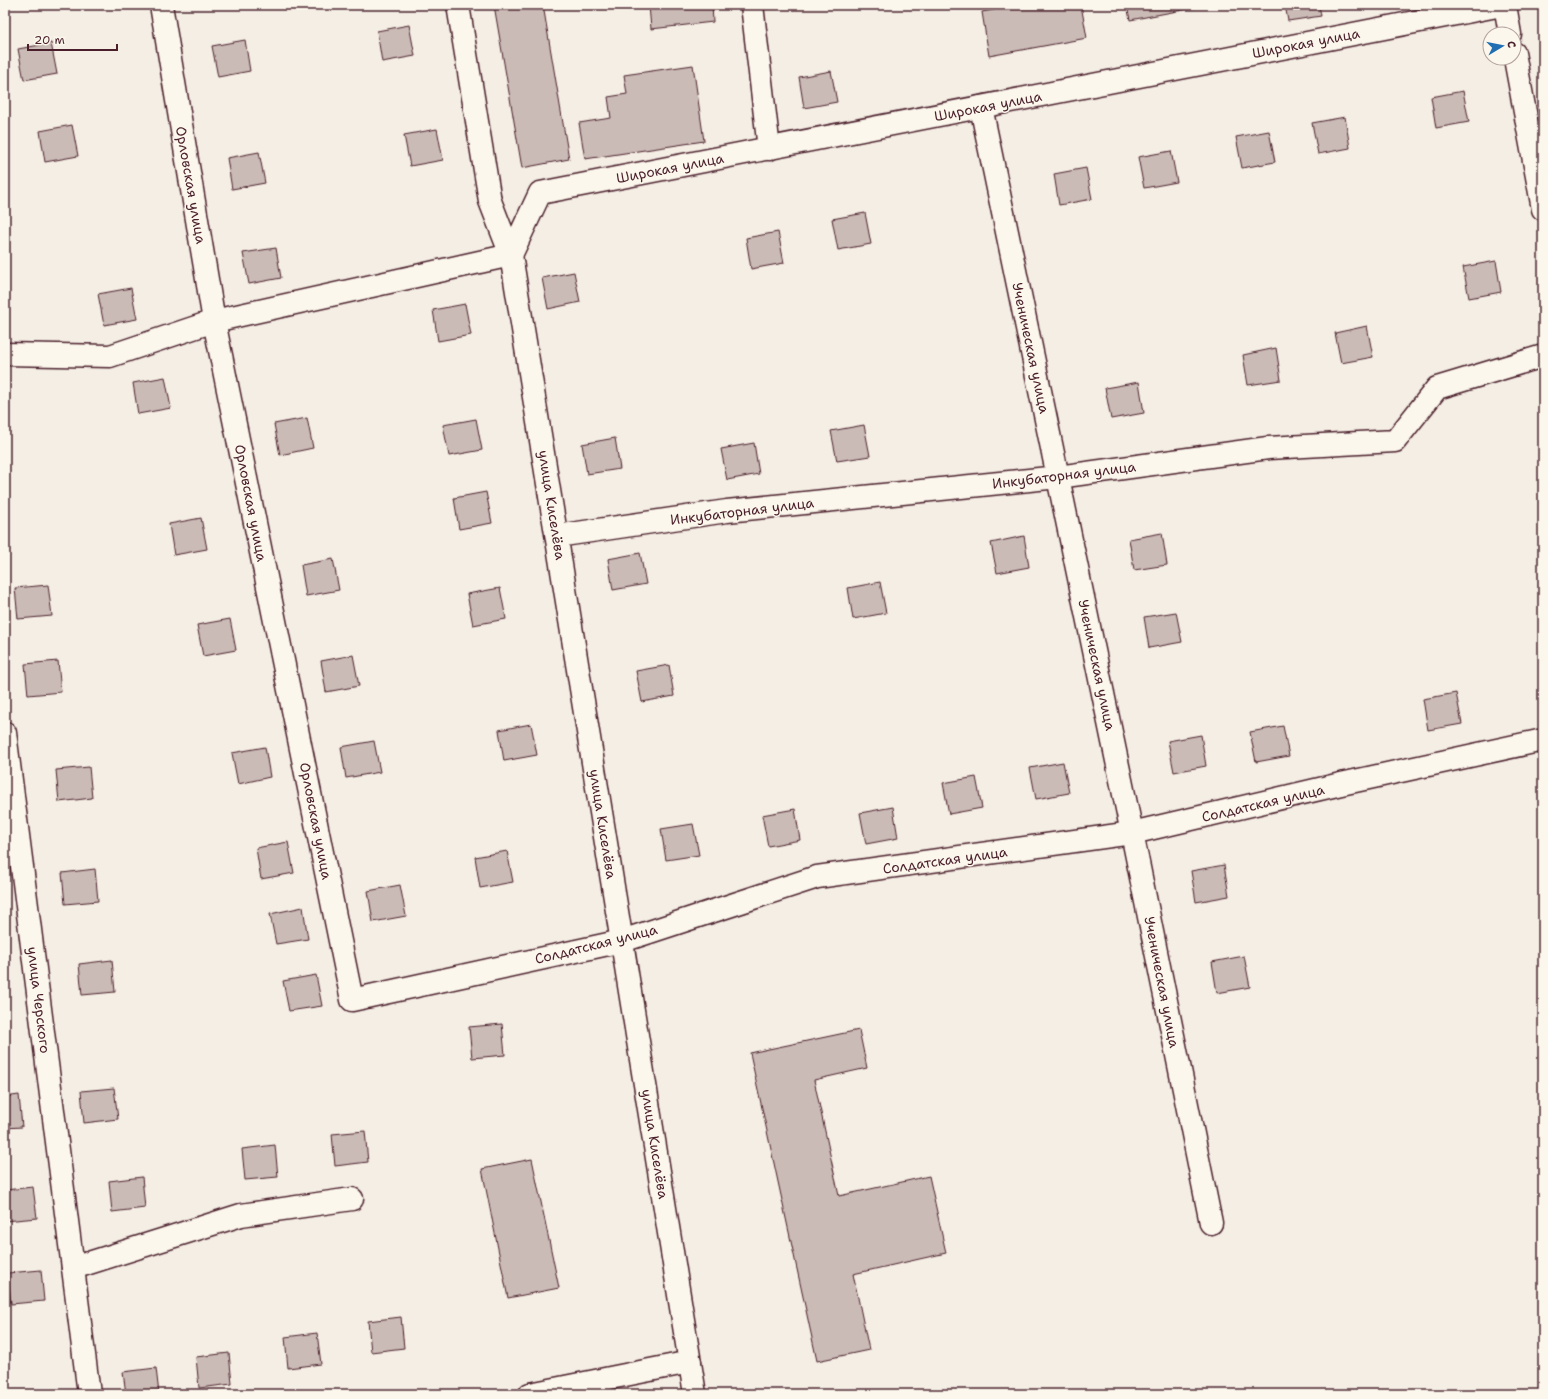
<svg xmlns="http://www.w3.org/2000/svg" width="1548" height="1399" viewBox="0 0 1548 1399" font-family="'Shantell Sans',sans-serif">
<rect width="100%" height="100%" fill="#f4eee4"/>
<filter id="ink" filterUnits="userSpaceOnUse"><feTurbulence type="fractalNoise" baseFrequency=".025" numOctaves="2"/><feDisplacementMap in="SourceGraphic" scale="8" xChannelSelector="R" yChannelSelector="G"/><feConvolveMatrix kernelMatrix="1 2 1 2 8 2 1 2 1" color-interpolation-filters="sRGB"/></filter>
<g filter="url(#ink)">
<!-- building -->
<g fill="#cabbb6" stroke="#4a1f2b">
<polygon points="494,5 543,5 569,159 522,168"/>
<polygon points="649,5 712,5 713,22 651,29"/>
<polygon points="1020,5 1081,5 1087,38 989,56 982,12"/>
<polygon points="1127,5 1209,5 1130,20"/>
<polygon points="1285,5 1319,5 1321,16 1288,21"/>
<polygon points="409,25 415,56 382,62 377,31"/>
<polygon points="245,40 250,71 218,77 212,46"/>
<polygon points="51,43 57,74 24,80 18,49"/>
<polygon points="693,65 704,141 585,159 579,123 611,118 608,97 627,94 624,75"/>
<polygon points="831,71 837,102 804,108 799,77"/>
<polygon points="1463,91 1469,122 1436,128 1431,97"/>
<polygon points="1345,117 1350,148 1318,154 1312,123"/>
<polygon points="72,125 78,156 45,162 40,131"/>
<polygon points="437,129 443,160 410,166 404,135"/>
<polygon points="1269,131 1275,162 1242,168 1236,137"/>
<polygon points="1171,151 1177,182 1144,188 1138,157"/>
<polygon points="259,152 265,183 232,189 227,158"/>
<polygon points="1086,168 1092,199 1059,205 1054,174"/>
<polygon points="865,213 871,244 838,250 832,219"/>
<polygon points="778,232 784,263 751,269 746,238"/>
<polygon points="276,248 281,278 249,284 243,253"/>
<polygon points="1496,261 1501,292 1469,298 1463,267"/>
<polygon points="574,272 580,302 548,309 542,278"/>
<polygon points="131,288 137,319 104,325 98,294"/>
<polygon points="465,304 471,335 438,341 433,310"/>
<polygon points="1367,326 1373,357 1341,363 1335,333"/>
<polygon points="1276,348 1281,380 1248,385 1243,355"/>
<polygon points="165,377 171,408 138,414 133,383"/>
<polygon points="1139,382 1144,413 1111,419 1105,388"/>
<polygon points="307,418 313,448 280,455 274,424"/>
<polygon points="476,419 482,450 449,456 443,425"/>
<polygon points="864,425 870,456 837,461 831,431"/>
<polygon points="615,438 620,469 587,474 582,444"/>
<polygon points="754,443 759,474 727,480 721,449"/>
<polygon points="486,492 492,523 459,529 454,498"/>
<polygon points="201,518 207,549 174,555 169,524"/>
<polygon points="1162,533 1167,565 1134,570 1129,539"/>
<polygon points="1024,536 1029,567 997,573 991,543"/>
<polygon points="640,553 646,584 613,590 608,559"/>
<polygon points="333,559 339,590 306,596 301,565"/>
<polygon points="880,582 886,613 853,619 848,588"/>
<polygon points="48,585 52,616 18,619 15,588"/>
<polygon points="500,588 506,619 473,625 467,594"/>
<polygon points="1176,612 1182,642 1149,648 1144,617"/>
<polygon points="230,619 236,650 203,656 197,625"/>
<polygon points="353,655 359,686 326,692 321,661"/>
<polygon points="58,661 61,692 28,695 25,664"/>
<polygon points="669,665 674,696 642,702 636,671"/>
<polygon points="1456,693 1462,724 1428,730 1423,699"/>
<polygon points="531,724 537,755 504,761 499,730"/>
<polygon points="1283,726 1289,756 1256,762 1250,732"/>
<polygon points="1201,735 1206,766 1174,772 1168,741"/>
<polygon points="374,741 380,772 346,778 341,747"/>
<polygon points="265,747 270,777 238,784 232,753"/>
<polygon points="1063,762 1069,793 1036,799 1030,768"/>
<polygon points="89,767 92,798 59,802 56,770"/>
<polygon points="976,777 982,808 949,814 943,783"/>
<polygon points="893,807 898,838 866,844 860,813"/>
<polygon points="795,809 800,840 768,846 762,815"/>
<polygon points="693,824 699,855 666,860 661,829"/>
<polygon points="288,842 294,873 261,879 256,848"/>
<polygon points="507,851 513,882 480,888 475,857"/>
<polygon points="1224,865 1229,896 1196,902 1191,871"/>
<polygon points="95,869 98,901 65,904 62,873"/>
<polygon points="400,885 406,916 373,922 368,891"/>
<polygon points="303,907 308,939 276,944 270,914"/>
<polygon points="1244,956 1250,987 1217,993 1212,962"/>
<polygon points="112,960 115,992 82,995 79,964"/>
<polygon points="316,975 322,1006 289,1011 283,981"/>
<polygon points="502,1024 505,1055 472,1058 469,1027"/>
<polygon points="859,1030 867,1068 814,1080 839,1196 929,1176 946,1253 853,1274 869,1350 817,1361 750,1053"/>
<polygon points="114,1088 118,1119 84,1123 81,1091"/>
<polygon points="19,1095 22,1127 5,1128 5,1097"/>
<polygon points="365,1131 368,1162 335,1166 332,1134"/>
<polygon points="275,1145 278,1177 245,1180 242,1149"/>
<polygon points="532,1159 559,1288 508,1298 482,1169"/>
<polygon points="142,1177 145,1208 112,1212 109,1181"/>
<polygon points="33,1187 37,1218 5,1221 5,1190"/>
<polygon points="41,1270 44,1301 11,1304 8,1273"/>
<polygon points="401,1317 404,1348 371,1352 368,1321"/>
<polygon points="317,1333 321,1364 288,1368 285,1337"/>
<polygon points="229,1353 232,1384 199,1388 196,1357"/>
<polygon points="156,1368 159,1394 126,1394 123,1372"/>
</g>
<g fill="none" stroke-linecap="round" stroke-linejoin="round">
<!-- minor casing -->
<g stroke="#4a1f2b" stroke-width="25">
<g id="minor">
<polyline points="161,5 214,321 352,1000 622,941 817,877 1132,833 1341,784 1543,740"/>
<polyline points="458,5 490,201 511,255"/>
<polyline points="752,5 769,149"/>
<polyline points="1505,5 1510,34"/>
<polyline points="1514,53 1543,209"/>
<polyline points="981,107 1132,833 1211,1223"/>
<polyline points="511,255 540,193 1502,5"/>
<polyline points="5,354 110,356 214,321 511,255"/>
<polyline points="557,536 727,511 1058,477 1268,448 1395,441 1437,388 1543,356"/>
<polyline points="5,733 89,1394"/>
<polyline points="73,1268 241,1215 352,1199"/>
</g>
</g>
<!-- tertiary casing -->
<g stroke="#4a1f2b" stroke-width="25">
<g id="tertiary">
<polyline points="511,255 695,1394"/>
<polyline points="530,1394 690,1362"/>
</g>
</g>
<!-- minor -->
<use href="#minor" stroke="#fbf7ec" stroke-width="22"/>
<!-- tertiary -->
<use href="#tertiary" stroke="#fbf7ec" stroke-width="22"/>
</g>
</g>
<g text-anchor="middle" stroke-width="3" stroke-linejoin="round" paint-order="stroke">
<!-- street labels -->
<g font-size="14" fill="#4a1f2b" stroke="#fbf7ec">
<text transform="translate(1306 43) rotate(-11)" y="5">Широкая улица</text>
<text transform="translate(988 106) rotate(-11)" y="5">Широкая улица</text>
<text transform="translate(670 168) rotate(-11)" y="5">Широкая улица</text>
<text transform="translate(191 185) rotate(80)" y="5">Орловская улица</text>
<text transform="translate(1031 348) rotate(78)" y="5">Ученическая улица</text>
<text transform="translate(1064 475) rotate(-7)" y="5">Инкубаторная улица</text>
<text transform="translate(251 503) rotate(79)" y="5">Орловская улица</text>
<text transform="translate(552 505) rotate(81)" y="5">улица Киселёва</text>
<text transform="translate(742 511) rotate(-7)" y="5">Инкубаторная улица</text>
<text transform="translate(1097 665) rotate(78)" y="5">Ученическая улица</text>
<text transform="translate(1263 803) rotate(-13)" y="5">Солдатская улица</text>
<text transform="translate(316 821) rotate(79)" y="5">Орловская улица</text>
<text transform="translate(603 824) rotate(81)" y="5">улица Киселёва</text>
<text transform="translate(945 860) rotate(-8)" y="5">Солдатская улица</text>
<text transform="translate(596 944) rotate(-14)" y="5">Солдатская улица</text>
<text transform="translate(1162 982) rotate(79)" y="5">Ученическая улица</text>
<text transform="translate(39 1000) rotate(83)" y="5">улица Черского</text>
<text transform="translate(655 1144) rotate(81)" y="5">улица Киселёва</text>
</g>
</g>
<!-- margin -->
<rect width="1548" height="1399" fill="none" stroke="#fbf7ec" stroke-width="20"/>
<rect x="10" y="10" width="1528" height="1379" fill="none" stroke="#4a1f2b" stroke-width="1.5" filter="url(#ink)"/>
<!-- north arrow -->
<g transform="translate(1502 46) rotate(80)"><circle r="19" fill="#fbf7ec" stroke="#b4a19f"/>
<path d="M0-3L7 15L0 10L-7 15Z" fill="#1f6fb2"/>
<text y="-6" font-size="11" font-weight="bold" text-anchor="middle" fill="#4a1f2b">С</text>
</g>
<!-- scale -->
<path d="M28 44v6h89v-6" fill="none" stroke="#4a1f2b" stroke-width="2"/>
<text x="34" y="44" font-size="12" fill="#4a1f2b" stroke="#fbf7ec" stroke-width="3" paint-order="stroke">20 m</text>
</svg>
